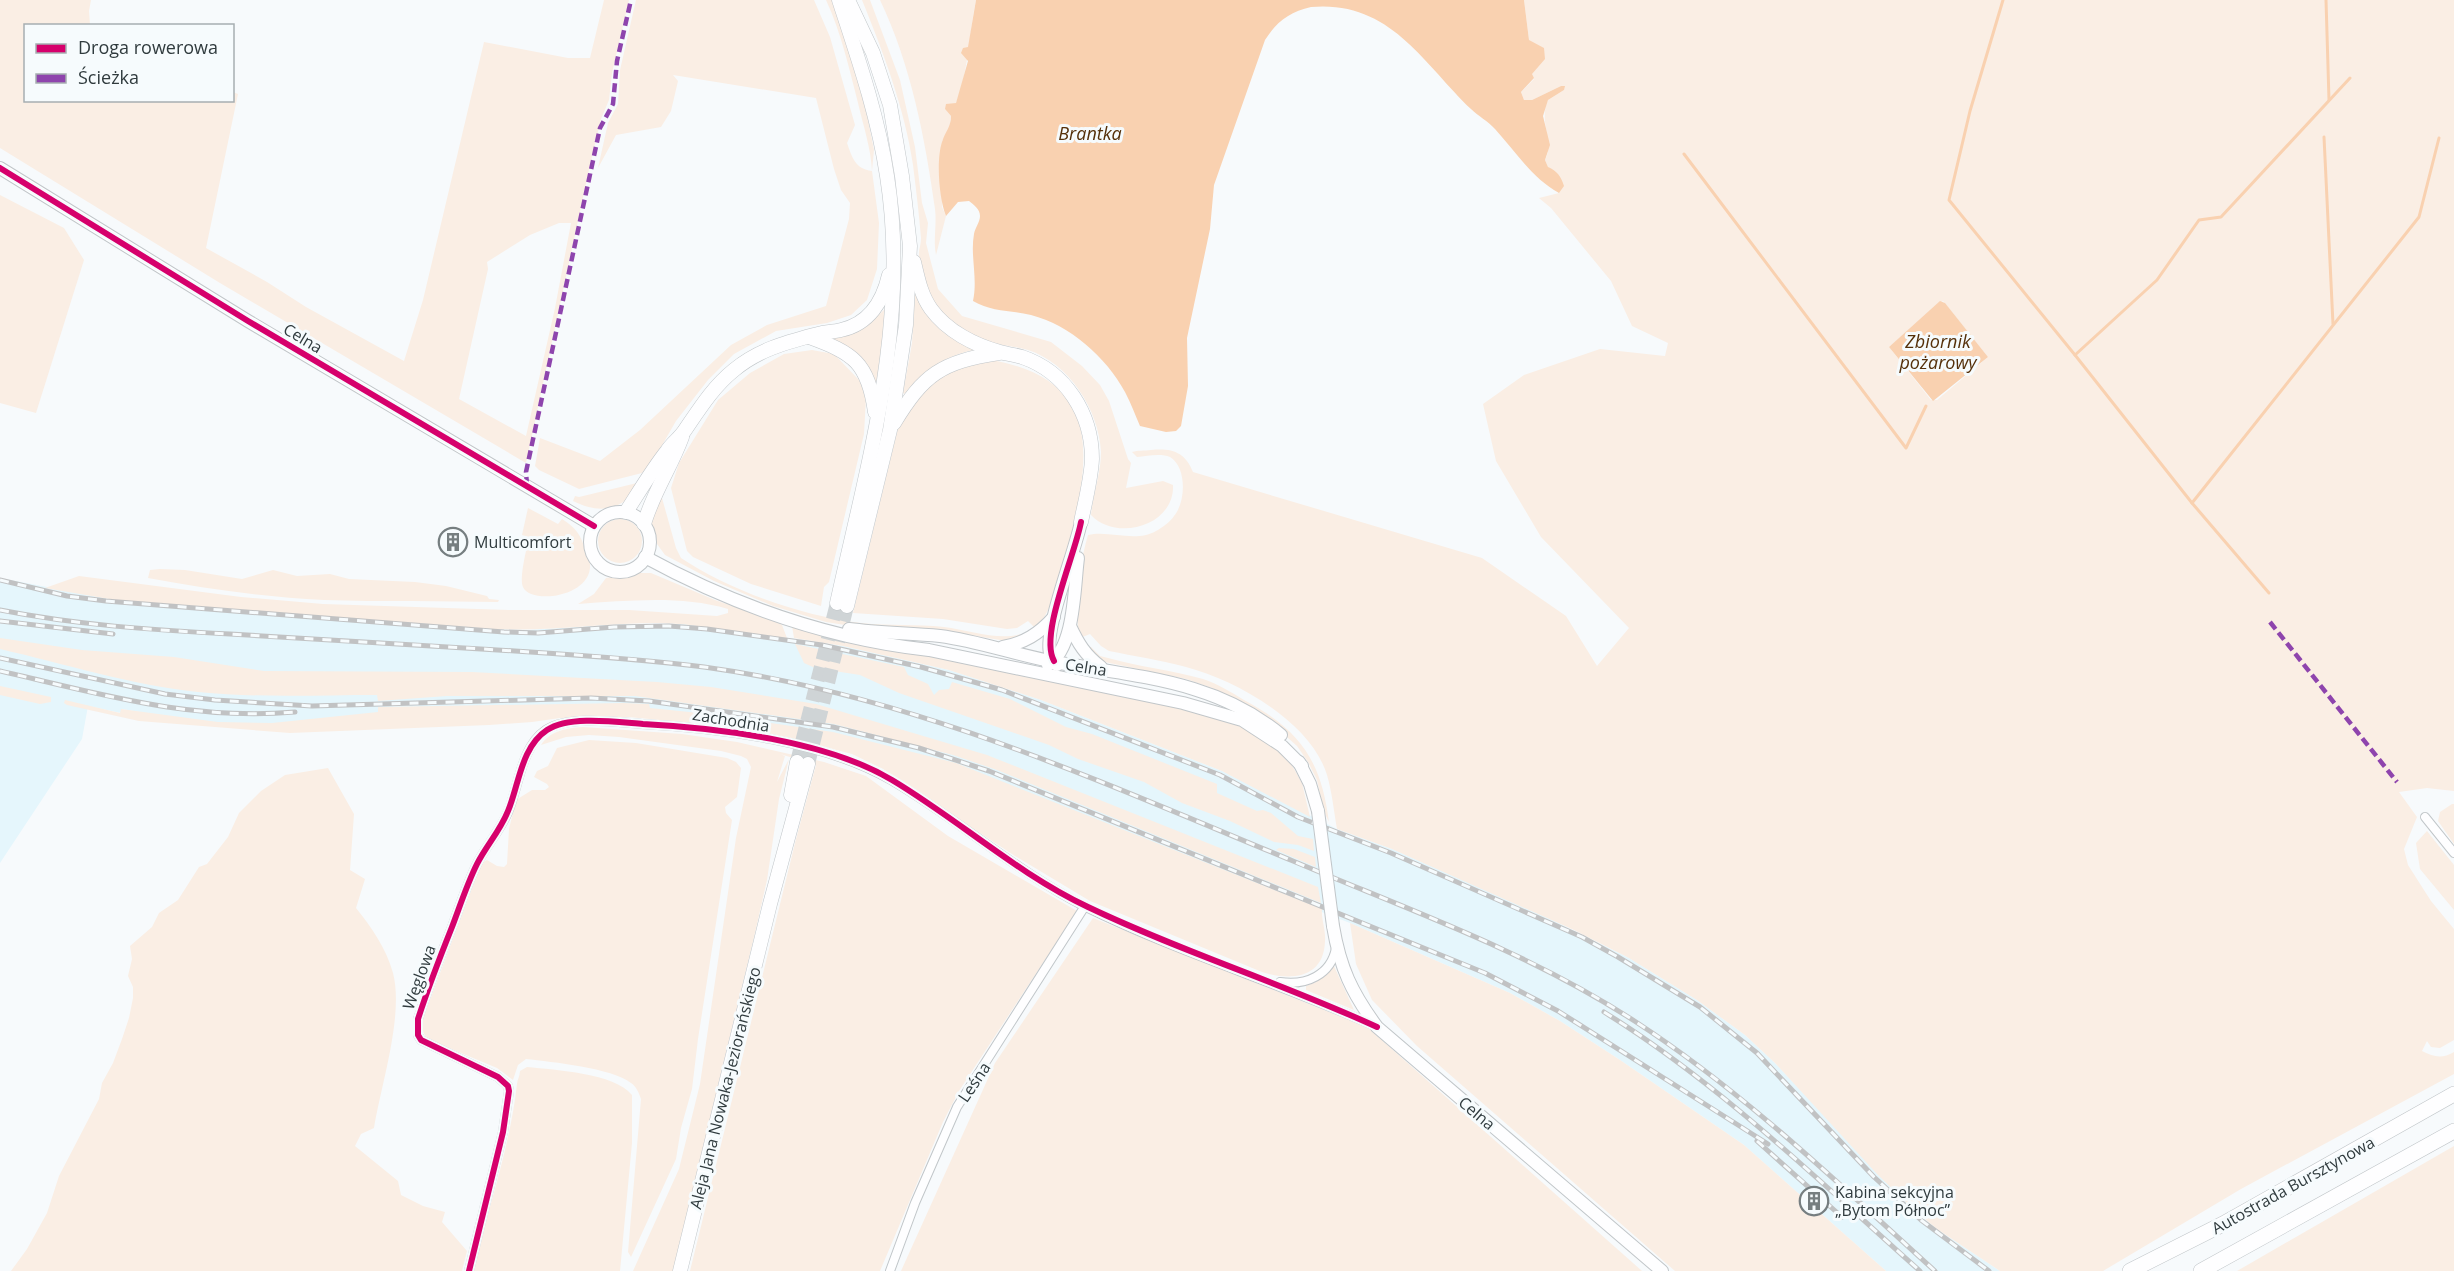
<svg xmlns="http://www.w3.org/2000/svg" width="2454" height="1271" viewBox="0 0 2454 1271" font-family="'Open Sans',sans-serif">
<rect width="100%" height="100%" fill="#f7fafc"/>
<!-- built -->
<polygon fill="#e5f6fc" points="0,578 115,600 493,629 528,630 626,624 694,624 843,646 949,670 1041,700 1222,771 1337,829 1392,849 1530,909 1629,958 1697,1000 1745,1035 1775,1063 1914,1210 1937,1229 2000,1271 1886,1271 1744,1145 1620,1060 1560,1021 1510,993 1350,923 967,774 668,710 335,731 201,723 122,709 121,713 88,706 82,739 0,863"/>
<!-- green -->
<g fill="#faeee4" fill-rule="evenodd">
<path d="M0 0H91L89 11 90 25 26 26V100H232L233 92 238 94 206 248 267 282 306 307 404 361 423 300 484 42 568 58H590L604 0H629L612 73 609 100 601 119 590 165 526 463 220 283 0 148ZM559 223H571L555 308 526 436 459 399 488 269 487 262 530 235Z"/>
<path d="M636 0H814L830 37 855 125 847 143C852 157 855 169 872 171 871 148 863 125 858 103 849 68 841 32 826 0H834L865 105 874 150 872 171 879 223 877 269 867 300 851 315 827 323 776 331 734 354 708 380 676 421 653 461 642 473 579 489 539 470 535 466 540 438 600 461 640 430 731 345 767 325 826 306 849 219 850 203 841 190 834 169 816 98 673 75 678 81 671 111 661 127 616 135 598 168 608 123 618 104 620 70Z"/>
<path d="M862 0H870L900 80 915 147 922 203 928 223 926 243 938 289 962 316 1051 342 1082 366 1100 385 1109 401 1128 459 1131 463 1126 488 1163 481 1173 485C1175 526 1116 542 1091 515 1093 494 1101 473 1101 452 1099 410 1069 363 1028 350 1018 347 1007 346 997 344 971 338 943 322 930 299 922 286 918 266 919 251 920 246 921 243 921 238 919 214 916 189 913 165 905 109 883 52 862 0Z"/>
<path d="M880 0H976C969 34 969 70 956 103L945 109 951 116 949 130 942 141V207L946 216 936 255C933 240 937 224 935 209 925 138 911 65 880 0Z"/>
<path d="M1524 0H2454V791L2427 788 2399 792 2417 817 2404 849 2408 865 2431 901 2454 929V1040L2440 1048 2431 1047 2427 1041 2422 1051C2434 1057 2442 1059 2454 1052V1074L2241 1189 2103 1271H2000L1937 1229 1914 1210 1877 1174 1775 1063 1745 1035 1697 1000 1629 958 1574 930 1392 849 1337 829C1334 812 1332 792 1327 775 1311 722 1236 680 1186 667 1160 660 1134 656 1109 651L1101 646 1090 634 1080 638C1073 606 1079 566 1088 535 1110 530 1135 543 1156 531 1162 528 1171 521 1174 516 1186 502 1187 467 1170 457 1161 453 1147 456 1137 457L1132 452C1138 450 1144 451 1151 450 1172 448 1185 452 1193 472L1482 558 1566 616 1597 666 1629 628 1541 537 1496 461 1483 404 1524 375 1600 349 1665 356 1668 343 1632 326 1611 281 1551 208 1539 198 1559 193 1545 160C1555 141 1538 122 1548 100L1564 90 1561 86 1532 100H1524L1521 92 1534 79 1531 74 1537 66 1529 40ZM1943 301 1988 357 1937 400H1931L1889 347Z"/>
<polygon points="0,195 64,228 84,260 36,413 0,403"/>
<path d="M915 295H919L975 348 974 350C946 355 922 372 905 394L903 393 912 343Z"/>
<path d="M888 306 876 385C862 355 856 352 827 339 856 333 867 327 888 306Z"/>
<polygon points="812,350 834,354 860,381 866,398 864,434 829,582 824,587 821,606 751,584 693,557 687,551 671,488 679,463 718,400 750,373 784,354"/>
<path d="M992 360C1101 380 1091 454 1070 540 1062 569 1056 605 1036 629L1028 621 1017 628 1007 629 943 619 853 613 898 428 908 405 941 372Z"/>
<path d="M637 483 641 485C622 510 601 515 573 501L575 496 579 497Z"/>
<path d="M659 496 662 498 676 548 681 558C730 591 803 616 861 623 889 626 916 624 944 627 970 630 1000 642 1025 633L1028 635 1006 641 946 631 864 628 826 622 773 606 714 581 665 555 657 544 650 517Z"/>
<path d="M528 508 558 524 562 519C576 528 581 535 585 550 587 555 591 562 590 568 587 598 530 604 523 587 519 577 527 548 529 537L522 535Z"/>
<circle cx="620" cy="541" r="22"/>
<path d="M160 569 185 570 242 579 273 570 297 576 330 574 349 579 415 582 446 586 487 596 489 599 499 600 498 602C440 601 382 602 324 600 265 597 206 589 148 578L150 570Z"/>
<path d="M638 573H651L715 600 776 621 782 625 787 638C744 637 702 623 659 623 603 623 548 632 493 629L115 600 45 588 79 576 241 597 323 604 509 610H629L717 616 728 613V609C680 595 627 601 578 604L594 594 606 578Z"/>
<polygon points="792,626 1211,714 1254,729 1289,760 1302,783 1310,817 1222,771 1041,700 949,670 843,646 794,638"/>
<path d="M0 638 82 650 174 657 264 671 472 672 657 682 711 687 816 704 987 755 1318 887 1321 903 997 770 953 755 834 724 635 696H447L378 701 377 695C318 695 257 698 198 692 131 685 65 664 0 649Z"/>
<polygon points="795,644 904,667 908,675 928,684 934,695 939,690 949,689 952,682 1010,699 1066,727 1092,734 1217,784 1217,793 1257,811 1263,810 1271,813 1298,836 1313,839 1314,851 1298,845 1274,842 1230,821 1182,803 1144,782 1078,759 1049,745 899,693 860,675 815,668 804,663"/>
<path d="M1088 647H1091L1100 656 1108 658C1139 667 1172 670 1203 679 1218 684 1231 692 1244 700 1300 730 1321 760 1329 822L1324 812 1317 780 1308 762 1297 746 1260 713 1212 688 1186 679 1100 661Z"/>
<polygon points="0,686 51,697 51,702 40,704 0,695"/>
<path d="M65 700 120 713 121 709 218 722 272 723 378 712V707L623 703 649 704 650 708 709 714 833 732 956 763 1322 909C1321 919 1326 930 1325 941 1324 979 1290 981 1262 972L1090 901 1015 856 883 769 852 754 794 739 735 727 628 717 560 718 532 722 489 725 290 733 139 721 67 705 64 703Z"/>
<path d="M583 727 682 734 737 742 824 762 866 776 948 836 1077 911 959 1091 943 1122 880 1271H690L796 839 816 765 780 754 785 756 777 782 789 759 779 799 767 880 755 933 673 1271H633L679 1169 700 1084 736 838 751 767 747 759 741 756 721 751 619 737 589 735 566 737 541 745C550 731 566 728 583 727Z"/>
<path d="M589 740 636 743 727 758 736 762 741 768 737 797 725 807 726 813 732 820 698 1039 692 1089 681 1128 676 1159 631 1257 628 1252 641 1099C639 1093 636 1086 631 1083 612 1068 552 1062 526 1059L518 1065 513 1080 497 1068 430 1040C423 1035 422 1030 422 1021L480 867 483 862 487 860 497 866 504 867 507 864 509 829 516 800 532 790H545L549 787 547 784 534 777 537 771 548 766 557 748Z"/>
<path d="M328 768 354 814 350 870 365 879 356 908C372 928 386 948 393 973 404 1015 381 1085 374 1128L361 1134 355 1146 398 1181 401 1195 423 1206 445 1212 442 1222 467 1251 462 1271H11L27 1249 47 1213 59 1176 99 1099 102 1083 113 1063 122 1039 129 1018 133 998V987L128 976 132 959 130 946 152 927 159 913 178 900 199 867 207 864 228 837 239 813 261 791 285 775Z"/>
<polygon points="2452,804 2454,804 2454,844 2438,821 2440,812"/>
<polygon points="2427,831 2454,865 2454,910 2420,869 2416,843"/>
<polygon points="1279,848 1294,849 1315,857 1316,867 1276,850"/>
<polygon points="1093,918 1367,1027 1642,1271 901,1271 995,1063"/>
<polygon points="1350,923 1510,993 1560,1021 1620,1060 1744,1145 1886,1271 1675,1271 1417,1046 1372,1000 1356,964"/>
<polygon points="1332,966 1334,966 1354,1010 1306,990 1306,986 1316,982"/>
<path d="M527 1067C556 1070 614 1073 632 1095V1143L620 1271H473C488 1209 510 1147 517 1084 517 1080 520 1076 520 1071Z"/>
<polygon points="2454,1146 2454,1271 2237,1271"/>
</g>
<!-- water -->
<g fill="#f9d1b0">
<path d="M976 0H1524L1529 40 1544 48 1545 59 1532 74 1534 78 1521 92 1524 100H1532L1561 86H1565L1564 90 1548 100 1543 116 1550 145 1545 160 1548 167C1557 171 1561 176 1564 186L1559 193C1532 178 1515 151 1495 129 1488 121 1478 116 1471 109 1423 63 1390 0 1311 7 1290 12 1277 21 1265 40L1214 185 1210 229 1187 338 1188 386 1181 426 1176 431 1166 432 1140 426C1135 415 1131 403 1125 392 1106 357 1070 325 1031 315 1011 310 991 312 973 301 978 278 970 256 974 234 975 228 980 222 980 216 980 209 974 205 969 201L958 202 946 216C939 199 936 160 942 142 945 132 951 127 951 116L945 109 946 104 956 103 968 61 961 53 963 48 968 47Z"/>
<polygon points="1940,301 1945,303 1988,357 1933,401 1889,347"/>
</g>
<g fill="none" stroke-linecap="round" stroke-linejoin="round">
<!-- stream -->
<g stroke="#f9d1b0" stroke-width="3">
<polyline points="2003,0 1970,111 1949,200 2075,355 2192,503 2419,217 2439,138"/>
<polyline points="2326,0 2329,100"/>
<polyline points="2324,137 2333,324"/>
<polyline points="1684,154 1906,448 1926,406"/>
<polyline points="2075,355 2157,280 2199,220 2221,217 2350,78"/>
<polyline points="2192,503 2269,593"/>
</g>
<!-- primary-tunnel -->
<g stroke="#cfd4d6" stroke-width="14" stroke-dasharray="14 7" stroke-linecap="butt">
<polyline points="797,762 837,603"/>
<polyline points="808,764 847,606"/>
</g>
<!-- street casing -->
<g stroke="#c1c6c9" stroke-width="10">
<g id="street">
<polyline points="2425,817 2454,853"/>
<path d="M1280 982C1306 986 1331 975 1336 948"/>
<path d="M469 1271 503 1132 509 1091 508 1086 498 1077 421 1040 418 1035V1019C428 988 440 957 452 927 460 906 467 884 477 864 486 846 500 831 508 812 519 786 521 747 546 730 568 715 616 722 642 724 719 728 824 741 891 780 958 819 1017 872 1086 907 1179 953 1280 983 1375 1026"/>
<polyline points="890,1271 915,1203 957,1107 1085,906"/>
</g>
</g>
<!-- secondary casing -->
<g stroke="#c1c6c9" stroke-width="14">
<g id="secondary">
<polyline points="0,168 248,321 594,526"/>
<circle cx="620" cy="542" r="30"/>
<path d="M645 557C733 605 829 639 929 650L1183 703 1242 720 1282 746 1302 766"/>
<path d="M1070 626C1078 643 1085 655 1101 667"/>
<path d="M849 629C879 633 909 633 940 636 979 641 1016 655 1055 662 1137 677 1215 680 1281 735"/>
<path d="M1003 647C1024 643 1039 634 1054 617"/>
<path d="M1048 665C1075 648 1074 588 1078 558"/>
<path d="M1057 665C1054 662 1051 658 1050 653 1044 629 1075 552 1081 522"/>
<polyline points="1299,762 1310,784 1318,811"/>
<path d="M1333 926C1340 968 1352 993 1377 1027L1662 1271"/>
</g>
</g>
<!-- primary casing -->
<g stroke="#c1c6c9" stroke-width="15">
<g id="primary">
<path d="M914 262C918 279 921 295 931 309 947 331 974 345 1000 352 1007 354 1015 355 1022 357 1066 372 1092 414 1092 459 1091 480 1085 502 1081 522"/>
<path d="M809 337C853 353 868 362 875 412"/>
<path d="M894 423C924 374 941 362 999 353"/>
<path d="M626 512C639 492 652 470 667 451 672 443 680 438 685 430 700 408 713 387 734 370 759 349 788 342 818 334 825 332 833 332 841 330 869 324 883 301 889 275"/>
<path d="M644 524C653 493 671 467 682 437"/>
<path d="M837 603C868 462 910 322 887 176 878 116 858 58 839 0"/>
<polyline points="847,606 890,430 906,325 910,246 902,176 890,105 873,53 848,0"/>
<polyline points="791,795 797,762"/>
<polyline points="680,1271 770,904 808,764"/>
</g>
</g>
<!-- highway casing -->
<g stroke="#c1c6c9" stroke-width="16">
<g id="highway">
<polyline points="2130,1271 2223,1224 2454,1094"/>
<polyline points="2201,1271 2454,1131"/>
</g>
</g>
<!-- street -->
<use href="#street" stroke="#fefeff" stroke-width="8"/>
<!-- secondary -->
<use href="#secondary" stroke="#fefeff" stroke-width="12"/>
<!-- primary -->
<use href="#primary" stroke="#fefeff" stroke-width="14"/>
<!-- highway -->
<use href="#highway" stroke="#fefeff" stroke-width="15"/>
<!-- rail casing -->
<g stroke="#c1c2c3" stroke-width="5">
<g id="rail">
<polyline points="0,580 67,596 106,601 504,632 538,633 614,627 669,626 707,629 822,645 921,667 1002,690 1220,775 1298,817 1391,853 1582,937 1618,957 1700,1007 1757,1053 1874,1177 1921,1220 1989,1271"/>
<path d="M0 610C76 625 153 630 230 634 325 640 420 645 515 651 578 655 641 659 704 667 911 695 1101 782 1293 861 1409 910 1529 952 1636 1022 1745 1093 1839 1184 1935 1271"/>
<polyline points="0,621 113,634"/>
<polyline points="0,658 165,694 215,700 312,706 591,698 649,701 833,727 919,748 989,771 1485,973 1558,1011 1768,1144"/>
<path d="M0 671C101 694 190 721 295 712"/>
<path d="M1604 1012C1720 1084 1818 1180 1920 1271"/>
<polyline points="1757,1141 1842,1217"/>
</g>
</g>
<!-- rail -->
<use href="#rail" stroke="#f6fbfd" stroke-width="3" stroke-dasharray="9" stroke-linecap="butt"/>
<!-- secondary-bridge casing -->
<g stroke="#c1c6c9" stroke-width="14" stroke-linecap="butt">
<polyline id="secondary-bridge" points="1318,811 1333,926"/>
</g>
<!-- secondary-bridge -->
<use href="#secondary-bridge" stroke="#fefeff" stroke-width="12"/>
<!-- quiet -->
<g stroke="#8e44ad" stroke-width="4.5" stroke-dasharray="9 4.5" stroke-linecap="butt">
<polyline points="527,486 526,472 600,128 613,104 617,61 631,0"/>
<polyline points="2270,622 2397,782"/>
</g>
<!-- cycleway casing -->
<g stroke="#f6fbfd" stroke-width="10">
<g id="cycleway">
<polyline points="0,168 248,321 594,526"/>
<path d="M1054 661C1039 635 1075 555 1081 522"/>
<path d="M469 1271 503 1132 509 1091 508 1086 498 1077 421 1040 418 1035V1019C428 988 440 957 452 927 460 906 467 884 477 864 486 846 500 831 508 811 519 785 521 747 547 730 569 715 617 722 643 724 719 728 827 741 892 780 959 820 1018 874 1088 907 1182 952 1282 983 1377 1027"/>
</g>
</g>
<!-- cycleway -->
<use href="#cycleway" stroke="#d6006c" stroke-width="6"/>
</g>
<!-- icons -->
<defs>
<g id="building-ring" transform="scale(1.5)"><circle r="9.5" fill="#f6fbfd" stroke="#767e80" stroke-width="1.5"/><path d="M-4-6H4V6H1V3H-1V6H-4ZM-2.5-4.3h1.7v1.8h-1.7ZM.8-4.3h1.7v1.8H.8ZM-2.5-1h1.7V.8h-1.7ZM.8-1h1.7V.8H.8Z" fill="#767e80"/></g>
</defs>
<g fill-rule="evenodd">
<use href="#building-ring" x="453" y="542"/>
<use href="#building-ring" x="1814" y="1201"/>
</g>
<g text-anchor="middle" stroke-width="6" stroke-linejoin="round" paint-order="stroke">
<!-- street labels -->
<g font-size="16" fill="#303b3e" stroke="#f6fbfd">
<text transform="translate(303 338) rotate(31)" y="6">Celna</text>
<text transform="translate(1086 667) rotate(9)" y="6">Celna</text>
<text transform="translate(731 720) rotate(9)" y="6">Zachodnia</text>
<text transform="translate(419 977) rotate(-70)" y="6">Węglowa</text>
<text transform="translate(974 1082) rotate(-56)" y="6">Leśna</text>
<text transform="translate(725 1088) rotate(-76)" y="6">Aleja Jana Nowaka-Jeziorańskiego</text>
<text transform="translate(1477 1113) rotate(40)" y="6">Celna</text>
<text transform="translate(2293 1185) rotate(-29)" y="6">Autostrada Bursztynowa</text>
</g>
<!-- poi labels -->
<g font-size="16" fill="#303b3e" stroke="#f6fbfd" text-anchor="start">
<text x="474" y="548">Multicomfort</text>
<text x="1835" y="1198">Kabina sekcyjna<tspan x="1835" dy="18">„Bytom Północ”</tspan></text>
</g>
<!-- water labels -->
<g font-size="18" font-style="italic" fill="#55300a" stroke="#f6fbfd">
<text x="1090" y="140">Brantka</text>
<text x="1938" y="348">Zbiornik<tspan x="1938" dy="21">pożarowy</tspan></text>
</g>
</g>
<!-- legend -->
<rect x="24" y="24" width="210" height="78" fill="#f6fbfd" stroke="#a7aeb1" stroke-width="1.5"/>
<rect x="36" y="44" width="30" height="9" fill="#d6006c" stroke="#a7aeb1" stroke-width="1.5"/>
<text x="78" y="54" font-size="18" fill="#303b3e">Droga rowerowa</text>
<rect x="36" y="74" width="30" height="9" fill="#8e44ad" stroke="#a7aeb1" stroke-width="1.5"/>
<text x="78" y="84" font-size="18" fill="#303b3e">Ścieżka</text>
</svg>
